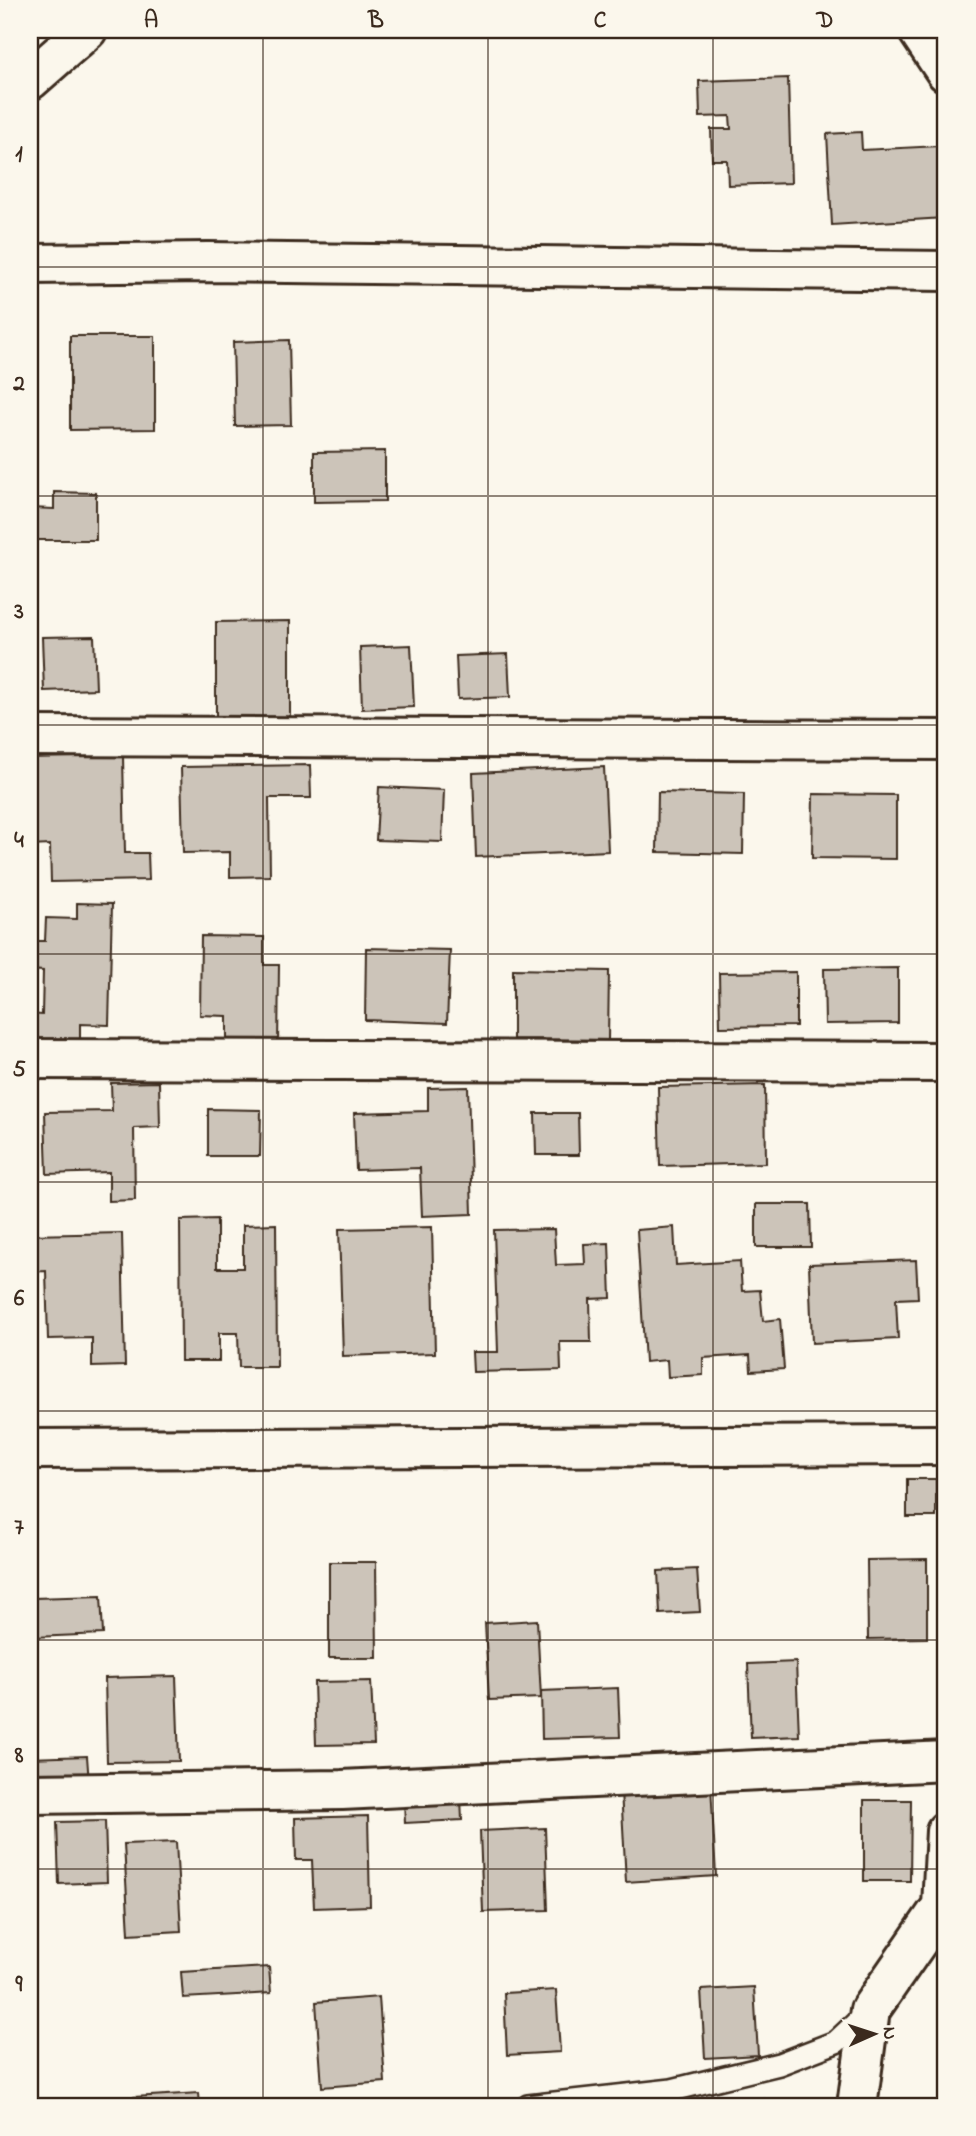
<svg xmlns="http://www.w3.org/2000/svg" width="976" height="2136" viewBox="0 0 976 2136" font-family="'Indie Flower',sans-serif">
<rect width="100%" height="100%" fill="#fbf7ec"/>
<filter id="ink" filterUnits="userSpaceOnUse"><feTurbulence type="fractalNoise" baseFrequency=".0143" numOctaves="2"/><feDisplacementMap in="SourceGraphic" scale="14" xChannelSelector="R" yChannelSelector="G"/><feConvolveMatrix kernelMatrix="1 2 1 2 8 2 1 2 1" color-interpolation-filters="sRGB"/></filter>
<g filter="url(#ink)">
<!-- building -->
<g fill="#ccc4b9" stroke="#3b2a1e" stroke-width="2">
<polygon points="788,78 791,183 728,185 727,160 712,160 711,129 731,129 730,116 700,117 699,81"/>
<polygon points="861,132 862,150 939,146 944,218 832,225 827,134"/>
<polygon points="70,336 155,336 155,429 70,430"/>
<polygon points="289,340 291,425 235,426 233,342"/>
<polygon points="385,451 385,501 314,502 314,452"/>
<polygon points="54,492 96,493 96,540 30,540 30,508 54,509"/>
<polygon points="290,621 290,725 216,725 216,622"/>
<polygon points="94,636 96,689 44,691 42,637"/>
<polygon points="411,645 414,707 362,709 360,647"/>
<polygon points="508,654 510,697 458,699 456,656"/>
<polygon points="123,756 125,853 148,853 149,880 51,882 50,845 30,846 30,758"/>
<polygon points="310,765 311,798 269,798 270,876 230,877 230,852 183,853 181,767"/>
<polygon points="604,767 608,851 476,857 473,773"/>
<polygon points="379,787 444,790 442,842 376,840"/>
<polygon points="658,792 744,794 743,854 657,852"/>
<polygon points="813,794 896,795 896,859 812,858"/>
<polygon points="77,903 112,904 109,1025 80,1024 80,1043 30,1042 30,1014 42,1015 43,971 30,970 30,941 45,941 46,918 77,919"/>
<polygon points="201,936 264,937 264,965 279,965 278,1047 227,1046 227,1016 200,1015"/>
<polygon points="366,948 450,950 447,1023 365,1020"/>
<polygon points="898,968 898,1023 825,1024 824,969"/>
<polygon points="513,969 609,971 608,1040 513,1039"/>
<polygon points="796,972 796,1026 720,1027 719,973"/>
<polygon points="159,1082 160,1127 134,1128 135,1200 109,1201 109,1172 47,1174 45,1112 112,1111 111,1083"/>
<polygon points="765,1085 766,1163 660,1166 658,1087"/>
<polygon points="468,1087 472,1214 422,1216 420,1168 356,1170 354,1113 428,1111 428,1088"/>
<polygon points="208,1109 261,1110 260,1156 208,1156"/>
<polygon points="535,1113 578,1113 579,1155 536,1155"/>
<polygon points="756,1204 810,1204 811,1247 756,1247"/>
<polygon points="217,1219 217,1268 243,1268 243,1225 276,1224 277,1367 239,1367 238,1333 219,1333 219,1361 181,1361 180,1220"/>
<polygon points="432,1227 435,1353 343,1356 339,1229"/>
<polygon points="674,1227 676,1265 740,1261 742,1291 760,1290 763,1321 780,1319 784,1369 751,1371 750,1355 703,1358 703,1375 668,1377 667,1360 645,1362 637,1230"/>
<polygon points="554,1229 556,1265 585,1264 584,1244 609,1243 611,1298 590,1299 591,1342 560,1342 561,1370 473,1372 472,1352 498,1352 494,1230"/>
<polygon points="122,1233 125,1366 92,1367 92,1338 48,1339 46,1271 30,1272 30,1235"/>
<polygon points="916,1260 918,1298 896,1299 898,1339 812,1343 809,1264"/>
<rect x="907" y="1479" width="29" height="38"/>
<polygon points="927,1559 927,1638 868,1639 867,1560"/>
<polygon points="329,1562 376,1562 377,1658 329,1658"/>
<polygon points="697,1569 700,1612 660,1614 658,1571"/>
<polygon points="101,1596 103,1634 34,1637 33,1598"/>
<polygon points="537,1620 541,1698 489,1700 485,1623"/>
<polygon points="796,1662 799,1736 751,1738 748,1664"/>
<polygon points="176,1676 179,1761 107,1762 105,1678"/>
<polygon points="371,1681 374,1744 316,1745 314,1682"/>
<polygon points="618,1688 620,1737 542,1739 541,1691"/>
<polygon points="87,1756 89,1783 30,1785 30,1758"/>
<polygon points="711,1785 716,1876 626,1882 621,1790"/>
<polygon points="461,1798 462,1820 405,1823 404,1801"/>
<polygon points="864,1800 911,1800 910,1881 864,1881"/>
<polygon points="368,1816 370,1906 314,1908 312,1860 296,1860 295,1818"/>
<polygon points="105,1821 107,1882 59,1884 57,1822"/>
<polygon points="545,1828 548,1910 483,1912 480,1831"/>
<polygon points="176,1842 181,1931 129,1934 124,1844"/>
<polygon points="269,1967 271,1993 183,1998 181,1972"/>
<polygon points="754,1987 758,2055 705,2058 701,1990"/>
<polygon points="556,1990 560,2052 507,2055 504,1993"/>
<polygon points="379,1997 385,2082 322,2087 316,2002"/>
<polygon points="199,2093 200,2106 134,2106 134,2097"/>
<polygon points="764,2099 765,2106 720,2106"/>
</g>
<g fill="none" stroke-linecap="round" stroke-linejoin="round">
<!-- service casing -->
<g stroke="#3b2a1e" stroke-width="26">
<polyline id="service" points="528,2106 672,2090 779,2064 836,2042 869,2011"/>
</g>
<!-- minor casing -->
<g stroke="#3b2a1e" stroke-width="44">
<g id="minor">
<polyline points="918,30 946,72"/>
<polyline points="30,736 946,740"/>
<polyline points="30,1059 946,1062"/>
<polyline points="30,1794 342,1790 946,1761"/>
<polyline points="857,2106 870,2010 942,1906 946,1831"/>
</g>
</g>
<!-- tertiary casing -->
<g stroke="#3b2a1e" stroke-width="44">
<g id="tertiary">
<polyline points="30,264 208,262 946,271"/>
<polyline points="30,1449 946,1445"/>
</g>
</g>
<!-- secondary casing -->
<g stroke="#3b2a1e" stroke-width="44">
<polyline id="secondary" points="30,80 87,30"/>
</g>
<!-- service -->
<use href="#service" stroke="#fbf7ec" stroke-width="21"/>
<!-- minor -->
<use href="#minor" stroke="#fbf7ec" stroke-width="38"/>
<!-- tertiary -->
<use href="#tertiary" stroke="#fbf7ec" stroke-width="38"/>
<!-- secondary -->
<use href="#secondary" stroke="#fbf7ec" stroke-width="38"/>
</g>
</g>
<!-- grid -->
<path fill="none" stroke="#3b2a1e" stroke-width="2" stroke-opacity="0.55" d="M263 30V2106M488 30V2106M713 30V2106M30 267H946M30 496H946M30 725H946M30 954H946M30 1182H946M30 1411H946M30 1640H946M30 1869H946"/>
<!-- margin -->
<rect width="976" height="2136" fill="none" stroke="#fbf7ec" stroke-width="77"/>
<!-- north arrow -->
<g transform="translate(874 2034) rotate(87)" stroke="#fbf7ec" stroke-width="5" paint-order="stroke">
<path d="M0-5L12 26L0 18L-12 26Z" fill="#3b2a1e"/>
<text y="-10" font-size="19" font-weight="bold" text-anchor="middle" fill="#3b2a1e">N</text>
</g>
<rect x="38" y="38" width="899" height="2060" fill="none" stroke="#3b2a1e" stroke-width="2.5"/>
<g font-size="23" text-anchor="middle" font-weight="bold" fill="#3b2a1e">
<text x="151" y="27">A</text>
<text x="376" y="27">B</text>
<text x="600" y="27">C</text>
<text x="825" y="27">D</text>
<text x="19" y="161">1</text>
<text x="19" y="390">2</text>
<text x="19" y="618">3</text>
<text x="19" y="847">4</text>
<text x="19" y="1076">5</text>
<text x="19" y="1305">6</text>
<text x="19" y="1534">7</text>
<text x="19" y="1762">8</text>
<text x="19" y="1991">9</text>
</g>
</svg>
